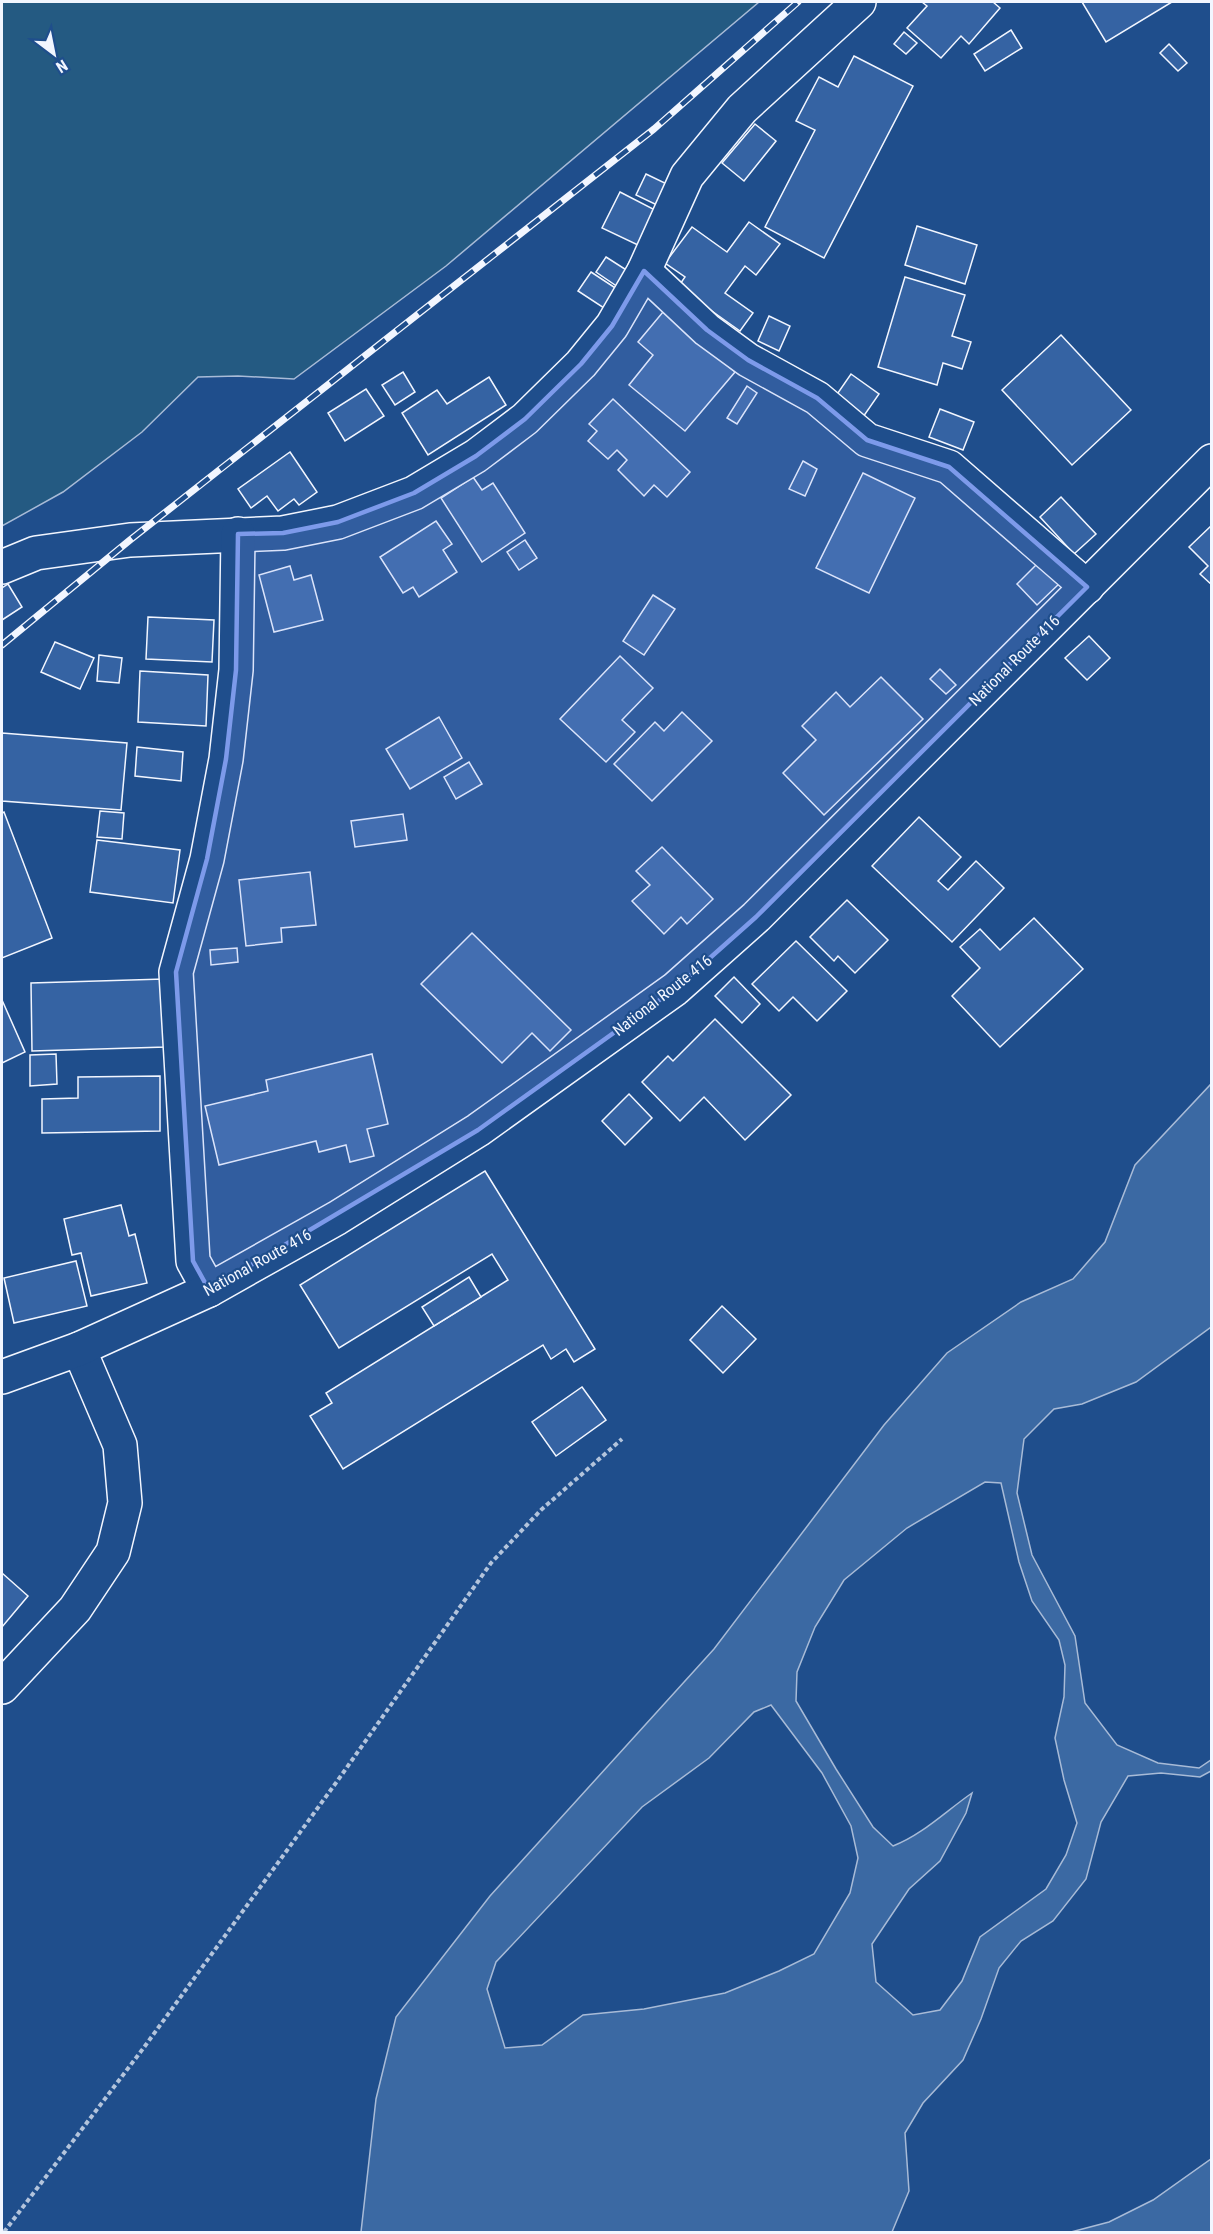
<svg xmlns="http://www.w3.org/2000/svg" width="1213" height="2234" viewBox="0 0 1213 2234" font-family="'Roboto Condensed',sans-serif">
<rect width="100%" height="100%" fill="#1f4e8c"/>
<!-- green -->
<polygon fill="#245a82" stroke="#a8bbd7" stroke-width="1.5" points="2,2 759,2 446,266 294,379 238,376 198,377 142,432 63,492 2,526"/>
<!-- water -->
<g fill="#3b69a3" stroke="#a8bbd7" stroke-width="1.5" fill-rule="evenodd">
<path d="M1211 1084V1327L1136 1382 1082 1404 1054 1409 1024 1439 1017 1493 1032 1555 1075 1636 1085 1703 1117 1745 1158 1763 1199 1768 1211 1760V1771L1200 1777 1161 1773 1128 1776 1101 1822 1086 1879 1053 1921 1021 1941 999 1968 981 2019 963 2060 923 2103 905 2133 909 2191 892 2232H361L376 2099 396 2017 490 1896 714 1649 884 1425 947 1353 1021 1302 1073 1279 1105 1242 1135 1165ZM985 1482 1001 1483 1019 1562 1032 1601 1059 1640 1065 1665 1064 1697 1055 1738 1064 1780 1077 1823 1066 1855 1046 1889 980 1937 962 1981 940 2010 913 2015 876 1982 872 1944 909 1889 940 1861 966 1813 972 1793C946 1811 922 1835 893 1846L873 1827 836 1769 796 1701 797 1672 815 1627 844 1580 907 1528ZM771 1705 822 1773 851 1826 858 1858 850 1893 814 1954 779 1971 725 1993 644 2009 583 2015 542 2045 505 2048 487 1989 496 1962 642 1807 709 1758 754 1712Z"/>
<polygon points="1211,2159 1211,2232 1071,2232 1109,2222 1153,2200"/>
</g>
<!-- building -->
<g fill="#3563a3" stroke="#f2f6ff" stroke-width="1.5">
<polygon points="922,2 993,2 1000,8 969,44 961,36 941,58 907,28 927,6"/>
<polygon points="1082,2 1172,2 1106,42"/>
<polygon points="1011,30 1022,48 985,71 974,54"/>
<polygon points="904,32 917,43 906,54 894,44"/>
<polygon points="1169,44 1187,63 1178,71 1160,53"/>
<polygon points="854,56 913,86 824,258 765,227 815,130 796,121 819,77 838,87"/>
<polygon points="755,124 776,141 744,181 722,163"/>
<polygon points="646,174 669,185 659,206 636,195"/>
<polygon points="620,192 657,211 640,246 602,228"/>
<polygon points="749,222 780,244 756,275 745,266 725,293 753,313 740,331 678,287 685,277 665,263 692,227 727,252"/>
<polygon points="917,226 977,245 965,284 905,265"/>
<polygon points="606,257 628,271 618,287 596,272"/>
<polygon points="591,272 620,291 607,310 578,291"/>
<polygon points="905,277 965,295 952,336 971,342 962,369 943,363 937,385 878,367"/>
<polygon points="663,312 735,372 685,431 629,385 653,355 638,342"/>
<polygon points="769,316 790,326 779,351 758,341"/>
<polygon points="1061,335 1131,410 1072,465 1002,390"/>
<polygon points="403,372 415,392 395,405 382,385"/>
<polygon points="851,374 879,394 861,420 833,400"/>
<polygon points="489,377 506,405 428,455 402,413 437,390 447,404"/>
<polygon points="747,386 757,393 737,424 727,418"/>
<polygon points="366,389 384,416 345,441 328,413"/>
<polygon points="613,399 690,472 667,497 654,485 644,496 618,470 627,460 617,450 608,459 588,441 597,431 589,424"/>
<polygon points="940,409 974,422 963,450 929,437"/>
<polygon points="290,452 317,492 299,505 294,499 278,511 267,496 251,508 238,489"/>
<polygon points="803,461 817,469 805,496 789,489"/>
<polygon points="863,473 915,498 869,593 816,568"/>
<polygon points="473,477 482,490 493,483 525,533 482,562 441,498"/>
<polygon points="1061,497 1096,534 1074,554 1040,517"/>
<polygon points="436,521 452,544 443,550 457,572 419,597 413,587 403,593 380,557"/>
<polygon points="1212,525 1212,585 1200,574 1208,566 1189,547"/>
<polygon points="525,540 537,558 519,570 507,552"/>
<polygon points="1040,561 1061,582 1037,605 1017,584"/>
<polygon points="290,566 294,580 311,575 323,620 274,632 259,575"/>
<polygon points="8,584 22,607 2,620 2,588"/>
<polygon points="653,595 675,609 644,655 623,641"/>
<polygon points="148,617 214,620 212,662 146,659"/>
<polygon points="1089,636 1110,658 1087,680 1065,658"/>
<polygon points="55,642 94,658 80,689 41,672"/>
<polygon points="99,655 122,658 119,683 97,681"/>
<polygon points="620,656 653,688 622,720 635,732 606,762 560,719"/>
<polygon points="940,669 956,685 946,694 930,679"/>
<polygon points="140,671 208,675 206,726 138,722"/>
<polygon points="881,677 923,719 824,815 783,773 816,740 802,726 836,692 850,707"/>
<polygon points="682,712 712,741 652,801 614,764 655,722 664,731"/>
<polygon points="439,717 462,758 410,789 386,749"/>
<polygon points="2,733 127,743 121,810 2,801"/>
<polygon points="137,747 183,752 181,781 135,776"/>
<polygon points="469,762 482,784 456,799 444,777"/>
<polygon points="100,811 124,813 122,839 97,837"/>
<polygon points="4,812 52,938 2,958 2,813"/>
<polygon points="403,814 407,840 355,847 351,821"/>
<polygon points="919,817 961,857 938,881 948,890 976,861 1004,888 952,942 872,866"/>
<polygon points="97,840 180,850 173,903 90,892"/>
<polygon points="662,847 713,899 687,924 681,917 664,934 632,901 650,885 636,871"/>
<polygon points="310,872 316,925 281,928 282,942 246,946 239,880"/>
<polygon points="847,900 888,940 855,973 838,956 834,961 810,937"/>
<polygon points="1034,918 1083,969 1000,1047 952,996 980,968 960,947 980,929 1000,950"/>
<polygon points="472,933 571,1030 550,1051 532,1033 502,1063 421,984"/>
<polygon points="796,941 847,991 817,1021 793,997 779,1011 752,984"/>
<polygon points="237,948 238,962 211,965 210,950"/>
<polygon points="734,977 760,1004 742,1023 715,996"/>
<polygon points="164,979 166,1047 32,1051 31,983"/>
<polygon points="2,1000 25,1052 2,1063"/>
<polygon points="715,1019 791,1095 745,1140 704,1097 680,1121 642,1082 668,1056 673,1061"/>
<polygon points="56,1054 57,1084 30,1086 30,1055"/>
<polygon points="372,1054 388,1124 367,1129 374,1156 350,1162 346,1145 319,1152 316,1141 219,1165 205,1106 268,1091 266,1080"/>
<polygon points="160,1076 160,1131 42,1133 42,1099 78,1098 78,1077"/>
<polygon points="629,1094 652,1118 625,1145 602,1121"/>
<polygon points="485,1171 595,1349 574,1362 566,1349 551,1359 543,1345 343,1469 310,1416 332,1403 326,1393 508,1280 492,1254 339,1348 300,1285"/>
<polygon points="121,1205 129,1236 135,1234 147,1283 91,1296 81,1253 72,1255 64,1219"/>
<polygon points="76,1261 87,1306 14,1323 4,1278"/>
<polygon points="469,1277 481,1297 434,1326 422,1307"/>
<polygon points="722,1306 756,1339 723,1373 690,1340"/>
<polygon points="582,1387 606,1420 556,1456 532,1422"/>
<polygon points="2,1573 28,1596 2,1627"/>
</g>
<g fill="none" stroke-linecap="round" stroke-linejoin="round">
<!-- minor casing -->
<g stroke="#f2f6ff" stroke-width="36">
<g id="minor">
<polyline points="644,271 707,330 748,360 817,398 867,440 949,467 1087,587"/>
<polyline points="2,567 36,553 130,540 283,533 338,522 414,493 476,456 525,419 581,364 612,326 644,271 687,176 742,109 859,2"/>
<polyline points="209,1290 193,1261 176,972 207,859 226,759 236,670 238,534"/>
<polyline points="2,1687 75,1609 113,1552 125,1503 120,1445 79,1349"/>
</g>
</g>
<!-- highway casing -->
<g stroke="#f2f6ff" stroke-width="36">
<polyline id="highway" points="2,1377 79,1349 209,1290 337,1218 478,1130 675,989 756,917 1212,461"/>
</g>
<!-- path -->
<polyline stroke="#b3c4dc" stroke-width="4" stroke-dasharray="4.5 3" stroke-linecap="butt" points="4,2232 145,2046 338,1780 491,1563 541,1510 622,1439"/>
<!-- minor -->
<use href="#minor" stroke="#1f4e8c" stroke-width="33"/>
<!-- highway -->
<use href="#highway" stroke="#1f4e8c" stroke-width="33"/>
<!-- rail casing -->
<g stroke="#f2f6ff" stroke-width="7">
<polyline id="rail" points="2,645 130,540 654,129 798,2"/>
</g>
<!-- rail -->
<use href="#rail" stroke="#1f4e8c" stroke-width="4.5" stroke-dasharray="14" stroke-linecap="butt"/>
</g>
<!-- marked area -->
<path fill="#7d9aea" fill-opacity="0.2" stroke="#7d9aea" stroke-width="4.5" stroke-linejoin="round" d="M644 271 707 330 748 360 817 398 867 440 949 467 1087 587 756 917 675 989 478 1130 209 1290 193 1261 176 972 207 859 226 759 236 670 238 534 283 533 338 522 414 493 476 456 525 419 581 364 612 326Z"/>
<g text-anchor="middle" stroke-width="4.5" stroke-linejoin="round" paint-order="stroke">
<!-- street labels -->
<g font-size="16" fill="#f2f6ff" stroke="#1f4e8c">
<text transform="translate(1014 660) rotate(-45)" y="6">National Route 416</text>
<text transform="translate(662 995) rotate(-38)" y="6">National Route 416</text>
<text transform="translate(257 1262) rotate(-29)" y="6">National Route 416</text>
</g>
</g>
<!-- border -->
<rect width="1213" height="2234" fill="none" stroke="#f2f6ff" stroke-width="6"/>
<!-- north arrow -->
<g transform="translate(54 54) rotate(148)" stroke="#1f4e8c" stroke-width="4.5" paint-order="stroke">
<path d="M0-4.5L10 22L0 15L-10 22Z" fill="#f2f6ff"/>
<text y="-9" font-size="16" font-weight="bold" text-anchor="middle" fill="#f2f6ff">N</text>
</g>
</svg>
